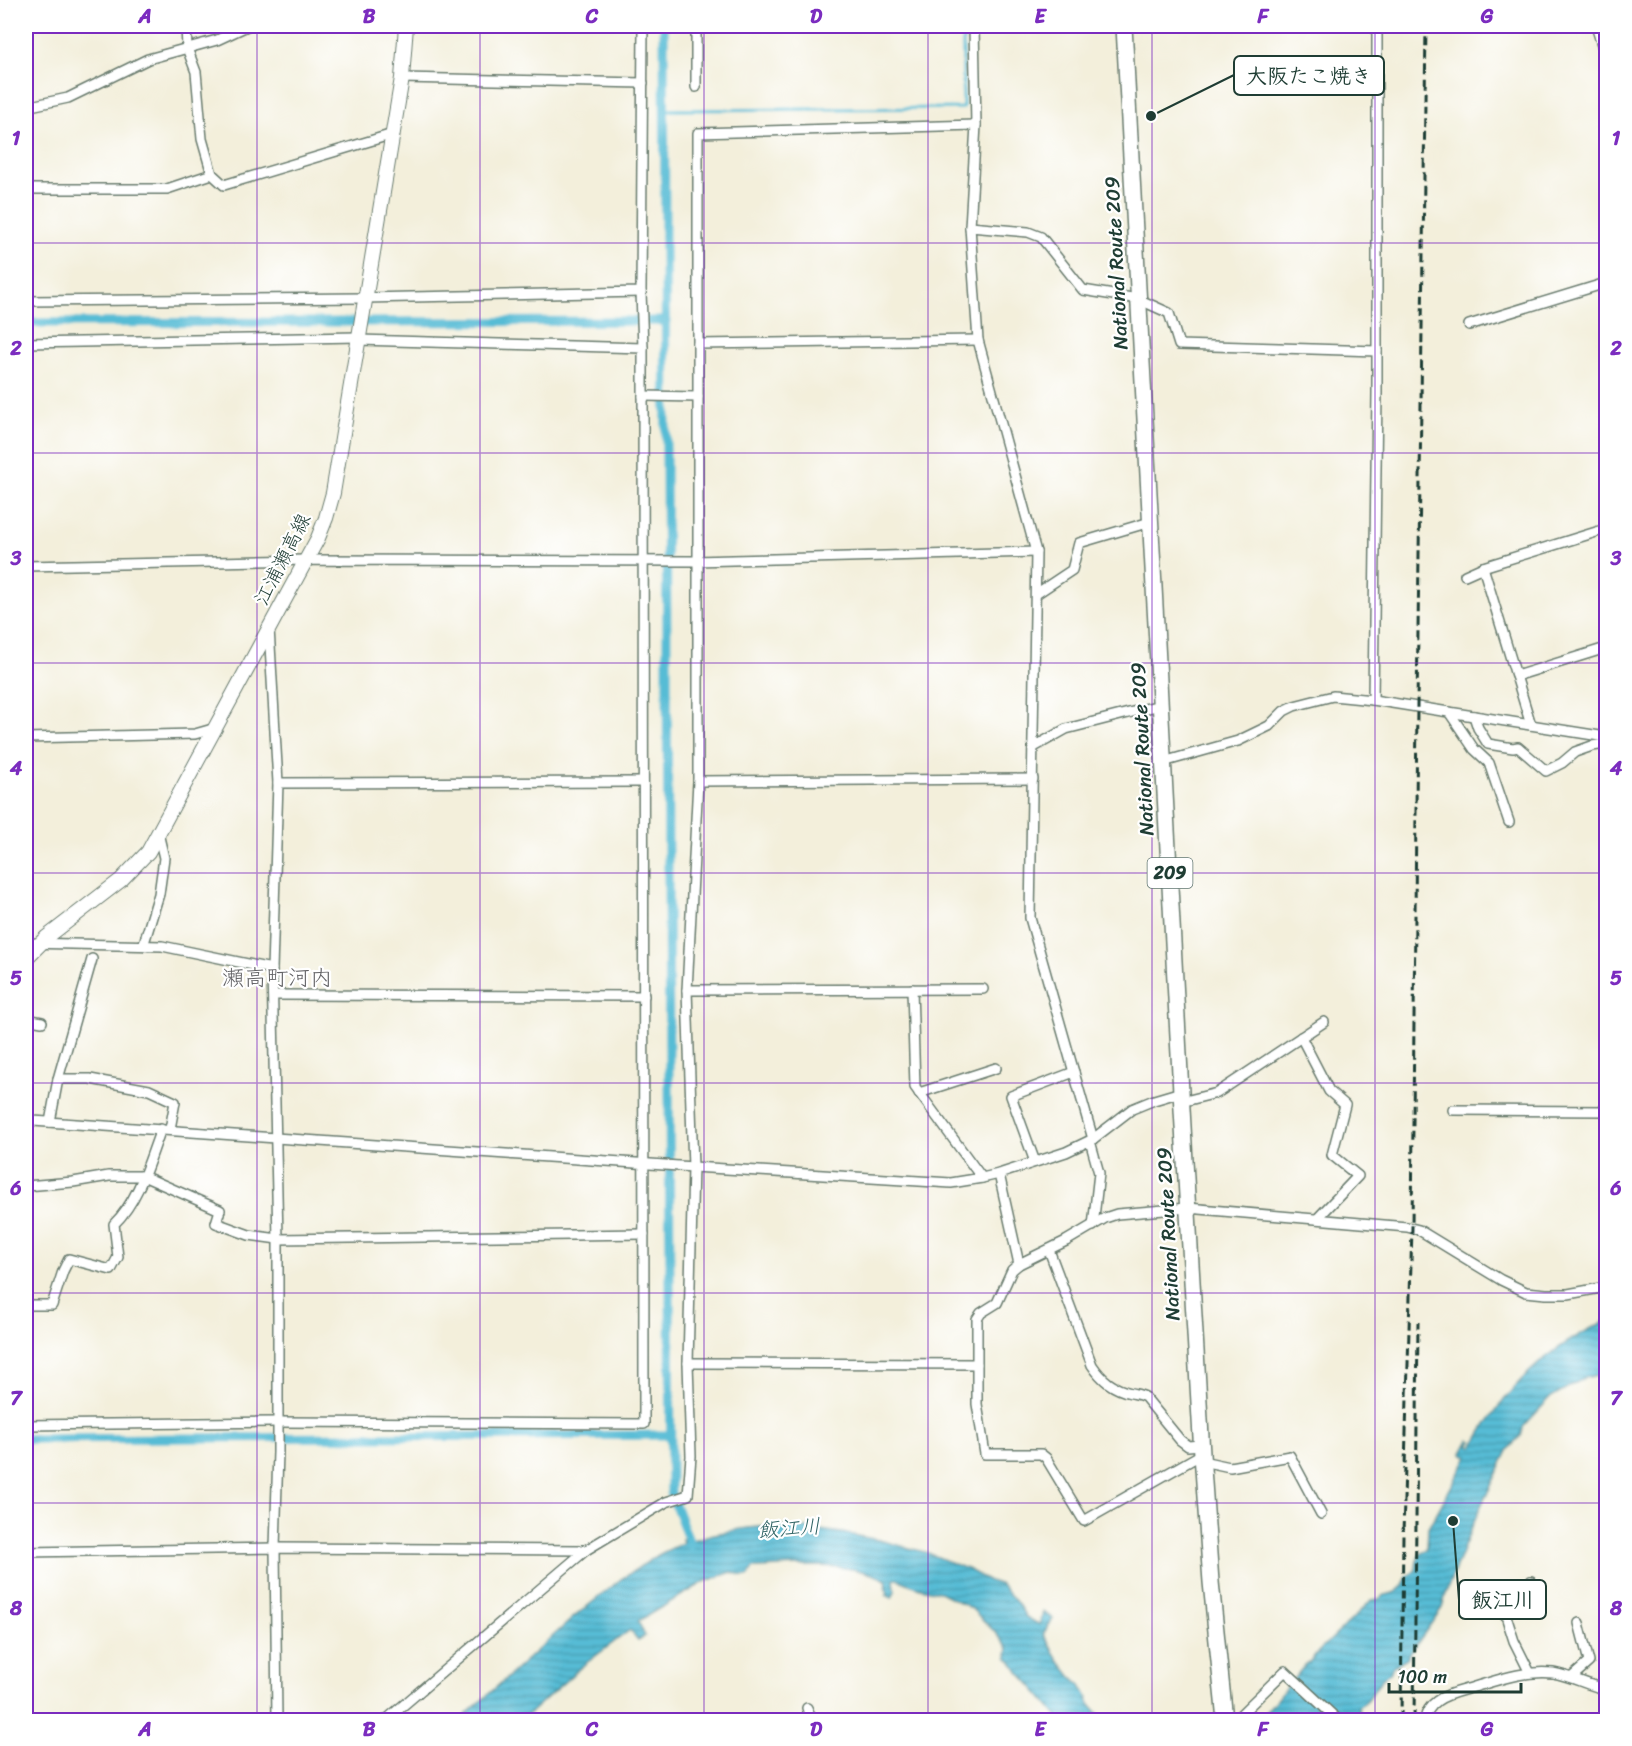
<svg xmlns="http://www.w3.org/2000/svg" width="1632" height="1746" viewBox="0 0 1632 1746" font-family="Sriracha,'Klee One',sans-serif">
<defs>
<pattern id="water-rules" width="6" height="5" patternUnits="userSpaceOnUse" patternTransform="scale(1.5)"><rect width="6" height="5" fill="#57bcd5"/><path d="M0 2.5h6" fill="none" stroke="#479aae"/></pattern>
</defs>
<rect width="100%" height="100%" fill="#fff"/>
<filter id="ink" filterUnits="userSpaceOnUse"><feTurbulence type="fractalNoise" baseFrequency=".0167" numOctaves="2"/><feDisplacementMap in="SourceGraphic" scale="12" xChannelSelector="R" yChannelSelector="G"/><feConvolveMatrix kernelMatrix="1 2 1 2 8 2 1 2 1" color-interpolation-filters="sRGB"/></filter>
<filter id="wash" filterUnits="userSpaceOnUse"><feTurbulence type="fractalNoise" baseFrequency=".008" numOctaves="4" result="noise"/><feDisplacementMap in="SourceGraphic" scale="24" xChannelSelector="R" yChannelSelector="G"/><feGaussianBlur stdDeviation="1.35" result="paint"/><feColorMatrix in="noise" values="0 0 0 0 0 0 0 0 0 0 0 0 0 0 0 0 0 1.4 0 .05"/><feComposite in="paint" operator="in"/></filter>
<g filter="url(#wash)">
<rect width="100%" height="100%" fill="#f3efdb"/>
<!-- water -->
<g fill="url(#water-rules)" stroke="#3b7c84" stroke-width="1.5">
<path d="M1606 1321V1373L1584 1378 1551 1397 1523 1427 1521 1436 1509 1449 1477 1514 1448 1587 1442 1608 1407 1658 1393 1666 1390 1672 1382 1678 1369 1698 1358 1707 1359 1712 1352 1713 1346 1720H1259L1307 1663 1309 1664 1315 1655 1372 1600 1379 1599 1384 1595C1397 1594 1403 1588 1407 1576 1423 1569 1412 1566 1419 1556 1420 1553 1424 1552 1427 1550L1428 1529 1468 1456 1462 1453 1469 1440 1472 1441 1469 1445 1473 1447C1505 1388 1546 1349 1606 1321Z"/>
<path d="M773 1526 806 1528 842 1533 879 1540 928 1553 969 1570 989 1581 1001 1585 1017 1603 1026 1617 1040 1625 1043 1612 1053 1619 1043 1634 1057 1658 1071 1676 1081 1685 1088 1698 1087 1700 1103 1720H1060C1047 1703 1034 1688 1019 1672 1014 1667 1014 1662 1007 1657L1008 1648 998 1635 971 1608 940 1592 920 1588 897 1579H894L895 1591 892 1598 886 1595 888 1592 885 1588 887 1584 886 1580C849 1560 794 1567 753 1568L749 1576H743L732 1572 706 1581 638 1621 645 1636 638 1640 630 1630 581 1667 522 1720H460L574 1617 621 1579 660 1554 683 1543 682 1539 690 1536 693 1540C721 1531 744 1527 773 1526Z"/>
</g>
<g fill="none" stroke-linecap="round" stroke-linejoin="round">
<!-- stream -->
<polyline stroke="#57bcd5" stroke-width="3" points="665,110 963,108 963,26"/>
<!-- canal -->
<g stroke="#57bcd5" stroke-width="9">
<polyline points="664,26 671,1494 691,1546"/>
<polyline points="26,323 666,321"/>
<polyline points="26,1439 670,1435"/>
</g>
</g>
</g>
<g filter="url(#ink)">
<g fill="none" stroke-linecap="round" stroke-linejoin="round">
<!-- minor casing -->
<g stroke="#697b6e" stroke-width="12">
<g id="minor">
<polyline points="974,26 976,125 970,227 978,340 1036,552 1030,918 1093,1139"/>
<polyline points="1596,26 1606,57"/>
<polyline points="402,78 643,83"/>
<polyline points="696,87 696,26"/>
<polyline points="26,107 68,98 148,59 217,40 247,26"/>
<polyline points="212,174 224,185 393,134"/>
<polyline points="26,189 167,189 212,174 202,139 196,72 187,48 186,26"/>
<polyline points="970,227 1028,232 1041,237 1083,290 1138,299 1169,313 1179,345 1377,351"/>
<polyline points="641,292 643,348"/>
<polyline points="26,301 365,298 641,292 643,26"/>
<polyline points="1469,325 1606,283"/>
<polyline points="26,343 359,337"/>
<polyline points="698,344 978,340"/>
<polyline points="643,396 698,397"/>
<polyline points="26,566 306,560 695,561 1036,552"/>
<polyline points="1483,567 1531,725"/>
<polyline points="1465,575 1483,567 1606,529"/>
<polyline points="1036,594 1072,570 1079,543 1150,522"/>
<polyline points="269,628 278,783 272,969 278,1239 278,1452 275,1548 277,1720"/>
<polyline points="1516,676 1606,648"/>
<polyline points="1373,700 1377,393 1377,26"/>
<polyline points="1449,712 1474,749 1489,763 1509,822"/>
<polyline points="1474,716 1478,728 1488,744 1513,748 1518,747 1546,771 1562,763 1575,752 1592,746 1606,744"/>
<polyline points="26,738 195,734 216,728"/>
<polyline points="1034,747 1066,729 1160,705"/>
<polyline points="1163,762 1238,741 1269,726 1284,711 1294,706 1333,696 1373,700 1606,737"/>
<polyline points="698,781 1033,779"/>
<polyline points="278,783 643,782"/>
<polyline points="26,943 162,946 272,969"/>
<polyline points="146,946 144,943 159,894 164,858 158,833"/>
<polyline points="912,989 915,1087 982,1178"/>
<polyline points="687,990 983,989"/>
<polyline points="273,995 644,996"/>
<polyline points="26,1019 42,1022"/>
<polyline points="1301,1037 1329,1091 1345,1105 1332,1155 1358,1176 1317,1219"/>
<polyline points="58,1079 92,959"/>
<polyline points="919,1093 996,1068"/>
<polyline points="1181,1102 1217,1093 1324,1022"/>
<polyline points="1453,1110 1606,1111"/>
<polyline points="26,1119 33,1121 693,1167 951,1183 982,1178 999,1174 1066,1152 1093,1139 1132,1109 1154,1100 1181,1092"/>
<polyline points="50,1122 58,1079 90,1079 149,1090 175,1102 170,1129"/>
<polyline points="1090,1141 1099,1173 1093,1226"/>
<polyline points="1035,1162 1011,1096 1074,1072"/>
<polyline points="999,1174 1019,1264"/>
<polyline points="26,1186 73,1182 109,1176 143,1176 220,1210 216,1223 249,1235 278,1239 644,1234"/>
<path d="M1049 1250 1092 1365C1102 1380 1113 1389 1131 1393 1136 1394 1140 1394 1145 1397L1180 1440 1188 1446 1201 1445"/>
<path d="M26 1305H52L63 1271 69 1259 111 1270 118 1257 114 1224C139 1200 149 1161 161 1129"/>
<polyline points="688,1363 977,1364"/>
<polyline points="26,1425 278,1422 644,1424 643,348 359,340"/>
<polyline points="1202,1454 1084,1521 1046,1458 1041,1454 985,1454 977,1404 977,1319 981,1313 997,1303 1012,1270 1019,1264 1066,1241 1105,1218 1117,1214 1188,1208 1407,1227 1419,1230 1501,1280 1526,1292 1546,1294 1568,1294 1606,1287"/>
<polyline points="1202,1461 1230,1467 1290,1456 1321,1514"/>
<polyline points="26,1552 275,1548 586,1550"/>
<polyline points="1530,1673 1514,1641 1506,1616 1531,1581"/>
<polyline points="1572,1677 1589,1662 1579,1623"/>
<polyline points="807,1708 812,1720"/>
<polyline points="386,1720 586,1550 666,1502 688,1495 691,1456 688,1363 693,1167 687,990 698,781 698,133 976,125"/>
<polyline points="1235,1720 1285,1671 1338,1720"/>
<path d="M1425 1720C1426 1712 1430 1706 1437 1701 1446 1694 1460 1691 1471 1688 1498 1680 1524 1670 1553 1673 1572 1676 1588 1686 1606 1689"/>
</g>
</g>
<!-- secondary casing -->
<g stroke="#697b6e" stroke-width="16">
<polyline id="secondary" points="26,958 47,937 121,880 148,852 318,538 326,518 333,493 402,78 406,26"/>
</g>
<!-- trunk casing -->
<g stroke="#697b6e" stroke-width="18">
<polyline id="trunk" points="1124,26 1181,1092 1202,1454 1211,1582 1225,1720"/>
</g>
<!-- minor -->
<use href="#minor" stroke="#fff" stroke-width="9"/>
<!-- secondary -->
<use href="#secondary" stroke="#fff" stroke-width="14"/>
<!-- trunk -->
<use href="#trunk" stroke="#fff" stroke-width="15"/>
<!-- rail -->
<g stroke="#1f3d34" stroke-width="3" stroke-dasharray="9 4.5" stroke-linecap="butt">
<polyline points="1401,1720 1403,1534 1412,1228 1417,706 1426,26"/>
<polyline points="1414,1720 1418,1322"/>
</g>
</g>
</g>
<!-- grid -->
<path fill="none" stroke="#7b2cbf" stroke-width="1.5" stroke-opacity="0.55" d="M257 26V1720M480 26V1720M704 26V1720M928 26V1720M1152 26V1720M1375 26V1720M26 243H1606M26 453H1606M26 663H1606M26 873H1606M26 1083H1606M26 1293H1606M26 1503H1606"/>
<g text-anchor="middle" stroke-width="4.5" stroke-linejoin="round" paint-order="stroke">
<!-- shield labels -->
<rect fill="#fff" stroke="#627771" stroke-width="1.5" x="1147.5" y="858" width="45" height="30" rx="4.5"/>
<g font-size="18" font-weight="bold" fill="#1f3d34">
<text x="1170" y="879">209</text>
</g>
<!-- street labels -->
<g font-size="20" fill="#1f3d34" stroke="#fff">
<text transform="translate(1116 263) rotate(-93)" y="7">National Route 209</text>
<text transform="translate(282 559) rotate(-63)" y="7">江浦瀬高線</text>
<text transform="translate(1142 749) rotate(-93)" y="7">National Route 209</text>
<text transform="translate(1168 1234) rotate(-93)" y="7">National Route 209</text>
</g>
<!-- water labels -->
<g font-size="21" font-style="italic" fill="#306364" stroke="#fff">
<text transform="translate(789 1528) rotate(-4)" y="7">飯江川</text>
</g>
<!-- quarter labels -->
<g font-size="22" fill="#626265" stroke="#fff">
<text x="277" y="985">瀬高町河内</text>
</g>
</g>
<!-- callouts -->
<path fill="none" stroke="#1f3d34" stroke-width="2" d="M1151 116L1234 75M1453 1521L1459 1600"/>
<g fill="#1f3d34" stroke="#fff" stroke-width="2">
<circle cx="1151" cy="116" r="6"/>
<circle cx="1453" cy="1521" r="6"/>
</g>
<g fill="#fff" stroke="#1f3d34" stroke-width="2">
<rect x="1234" y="56" width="150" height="39" rx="6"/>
<rect x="1459" y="1580" width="87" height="39" rx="6"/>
</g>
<g font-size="21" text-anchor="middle" font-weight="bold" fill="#1f3d34">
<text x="1309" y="83">大阪たこ焼き</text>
<text x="1503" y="1607">飯江川</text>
</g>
<!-- margin -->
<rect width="1632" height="1746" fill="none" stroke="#fff" stroke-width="66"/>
<!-- scale -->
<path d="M1389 1683v9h132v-9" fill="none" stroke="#1f3d34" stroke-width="3"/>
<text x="1398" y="1683" font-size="18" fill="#1f3d34" stroke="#ffffff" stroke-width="4.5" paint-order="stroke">100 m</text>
<rect x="33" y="33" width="1566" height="1680" fill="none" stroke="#7b2cbf" stroke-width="2"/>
<g font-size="20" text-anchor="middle" font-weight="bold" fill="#7b2cbf">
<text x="145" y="23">A</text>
<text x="369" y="23">B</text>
<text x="592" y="23">C</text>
<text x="816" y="23">D</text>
<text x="1040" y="23">E</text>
<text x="1263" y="23">F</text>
<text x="1487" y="23">G</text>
<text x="16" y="145">1</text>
<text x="1616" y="145">1</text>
<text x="16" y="355">2</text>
<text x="1616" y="355">2</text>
<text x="16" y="565">3</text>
<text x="1616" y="565">3</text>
<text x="16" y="775">4</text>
<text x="1616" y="775">4</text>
<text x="16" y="985">5</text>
<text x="1616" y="985">5</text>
<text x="16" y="1195">6</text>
<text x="1616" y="1195">6</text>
<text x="16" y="1405">7</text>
<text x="1616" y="1405">7</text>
<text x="16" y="1615">8</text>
<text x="1616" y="1615">8</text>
<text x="145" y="1736">A</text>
<text x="369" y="1736">B</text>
<text x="592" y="1736">C</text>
<text x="816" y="1736">D</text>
<text x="1040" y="1736">E</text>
<text x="1263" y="1736">F</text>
<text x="1487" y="1736">G</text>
</g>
</svg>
